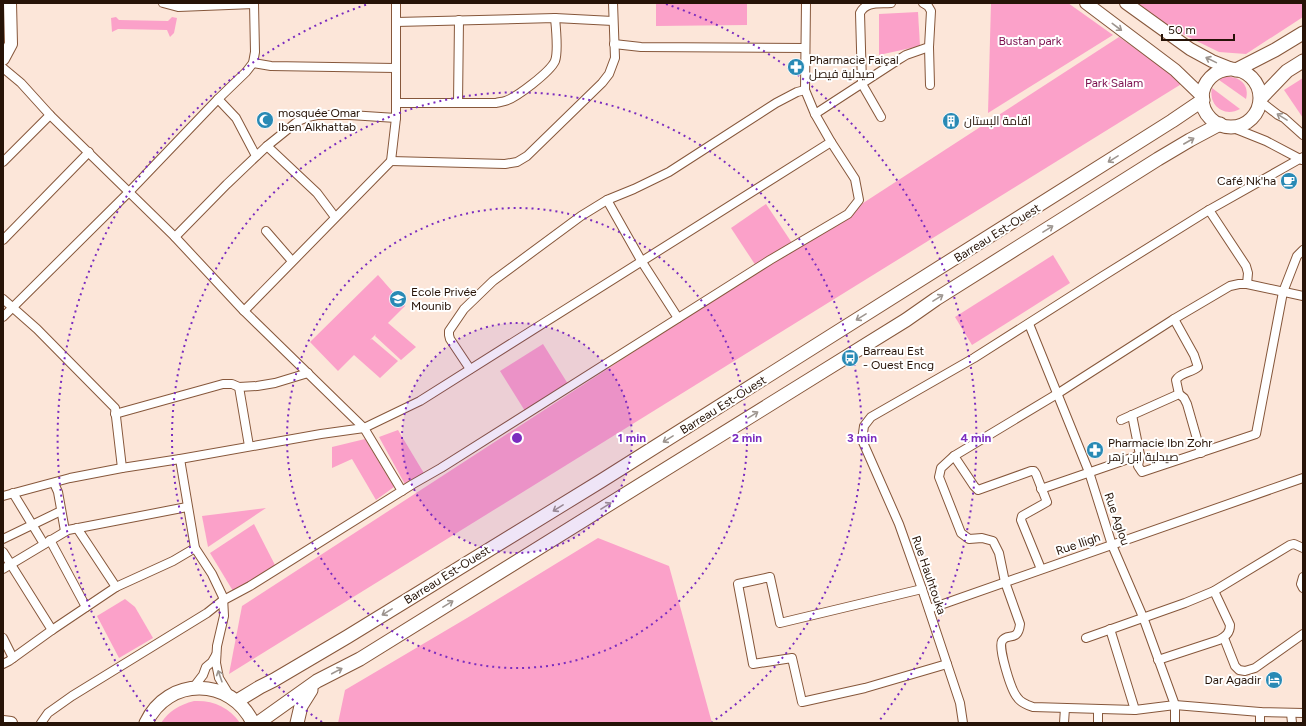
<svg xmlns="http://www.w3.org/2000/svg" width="1306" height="726" viewBox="0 0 1306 726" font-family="Figtree,Cairo,sans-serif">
<rect width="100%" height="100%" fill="#fce6d9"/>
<!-- green -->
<g fill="#fba1c9">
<polygon points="656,3 747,3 747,25 656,26"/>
<polygon points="991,3 1068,3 1113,35 988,113"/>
<polygon points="1131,3 1303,3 1303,17 1246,54 1219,52 1156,21"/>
<polygon points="918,12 920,46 879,55 879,14"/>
<polygon points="116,17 119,20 168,21 172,17 177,18 174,33 170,37 167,30 118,29 112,32 111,18"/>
<polygon points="1119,37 1155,62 1183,83 229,674 242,606"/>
<path d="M1224 77C1238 75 1250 84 1246 99L1219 80Z"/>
<polygon points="1303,78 1303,118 1284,90"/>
<path d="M1212 88 1240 109C1224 118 1208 105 1212 88Z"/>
<polygon points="766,204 792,243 756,266 731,228"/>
<polygon points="1053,255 1070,283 972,345 955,317"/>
<polygon points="378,275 405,306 388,323 416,347 401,360 375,336 376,334 370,340 372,339 398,361 380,378 354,355 338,371 310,342"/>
<polygon points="543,344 568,384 525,411 500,371"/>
<polygon points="398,430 425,475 407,488 379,437"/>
<polygon points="365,439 394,487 376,500 352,459 332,468 332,447"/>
<polygon points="266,508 208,547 202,516"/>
<polygon points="254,524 276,567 233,591 210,553"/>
<polygon points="598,538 669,566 712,723 338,723 345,690 467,618"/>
<polygon points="125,599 135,607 153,638 119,658 97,616"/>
<path d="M194 701C213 700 229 707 240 723H161C169 711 179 705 194 701Z"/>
</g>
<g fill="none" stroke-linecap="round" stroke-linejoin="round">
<!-- street casing -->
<g stroke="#86573b" stroke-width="10">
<g id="street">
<polyline points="163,3 178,7 254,4"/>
<polyline points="396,22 555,18 613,21"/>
<polyline points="614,44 641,47 805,48"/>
<polyline points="929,47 930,85"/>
<polyline points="253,63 271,66 395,68"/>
<polyline points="3,68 21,83 50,115 175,237 244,311 364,428 402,491"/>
<polyline points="218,99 236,118 256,156"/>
<polyline points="1260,101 1278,115 1284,118 1303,135"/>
<path d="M396 103H496C499 102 502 102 505 101 516 98 550 72 555 61 558 53 556 28 555 18"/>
<polyline points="458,103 459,20"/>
<polyline points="815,114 898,60 906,55 929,47 931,11 928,6 923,3"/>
<path d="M881 117 862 84 860 13C866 1 879 4 891 3"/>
<polyline points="1231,127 1266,141 1302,160"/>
<polyline points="267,146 317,193 335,217"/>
<polyline points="391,161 505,164 517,162 527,156 602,83 609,74 615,58 613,3"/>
<polyline points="3,162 50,115"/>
<polyline points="607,200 642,262 678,318"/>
<polyline points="1209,210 1246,266 1248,273 1247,284"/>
<polyline points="266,231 292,261"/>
<polyline points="175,237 227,184 267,146 298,121 308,117 317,115 350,115 396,118"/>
<polyline points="3,240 89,152"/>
<path d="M1303 296 1247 284H1239L1230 286 1174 319 1057 394 954 456 941 468 939 477 961 533 969 539 982 538 993 541 999 553 1005 582 1020 624C1018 643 1007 632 1002 641 998 648 1011 690 1017 697 1020 702 1027 705 1033 707L1135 710 1175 705 1260 712 1303 713"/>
<polyline points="3,299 37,329 115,408 122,468"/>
<polyline points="244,311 391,161 396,118 396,3"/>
<polyline points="3,317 129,192 218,99 246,72 253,63 255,52 254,3"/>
<path d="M1174 319 1194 355 1198 367C1191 373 1181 372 1176 380L1179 394"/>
<polyline points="1029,324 1089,472 1112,545 1143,617 1175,705 1175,723"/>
<polyline points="470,369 450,339 449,335 449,331 464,309 493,281 581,216 607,200 634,189 669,172 776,103 797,92 805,90"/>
<polyline points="239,387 249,446"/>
<polyline points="115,414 223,384 232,384 239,387 257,386 275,383 308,373"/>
<polyline points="1132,415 1140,455"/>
<polyline points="1121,420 1179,394 1184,398 1187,404 1201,453"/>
<polyline points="954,456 974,486 978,490 1031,471 1034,471 1036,474 1047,502 1022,516 1021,520 1041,569"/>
<polyline points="180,459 195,548 212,574 223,597 224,616 217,646 216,663 219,678 230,696"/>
<polyline points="54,483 58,492 65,531"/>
<polyline points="1041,489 1140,455 1138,466 1142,472 1256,434 1283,292 1297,256 1303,250"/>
<polyline points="13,493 44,544"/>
<polyline points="3,496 70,478 122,468 180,459 321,434 364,428 420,401 831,142 815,114 805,90 806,3"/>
<polyline points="77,528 116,587"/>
<polyline points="3,539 61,511"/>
<polyline points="50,540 86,607"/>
<polyline points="3,552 52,630"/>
<polyline points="3,569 68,530 187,507"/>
<polyline points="1303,577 1301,584 1303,588"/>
<polyline points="922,589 780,623 770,577 738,584 753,664 792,658 802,702 865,688 947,664"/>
<polyline points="929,609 1303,478"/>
<polyline points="1110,629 1135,710"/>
<polyline points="3,638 13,658"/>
<polyline points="1086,638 1185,603 1214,591 1290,545 1294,544 1303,548"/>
<polyline points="1224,638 1235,666 1239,670 1245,671 1255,668 1303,634"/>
<path d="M1158 660 1219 640C1226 636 1230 633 1230 625L1214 591"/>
<polyline points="3,664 9,661 52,630 116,587 173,561 195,548"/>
<polyline points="193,688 203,675 206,667 212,662 216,655"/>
<polyline points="1291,713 1292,723"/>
<polyline points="41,723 48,713 72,696 207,613 222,601 250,586 413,484 441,468 770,260 848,214 859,200 855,179 831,142"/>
<polyline points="963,723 960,703 922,589 899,524 862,440 864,426 871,417 974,358 1103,276 1209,210 1303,157"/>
<polyline points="1064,723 1065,708"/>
<polyline points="1098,723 1098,709"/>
<polyline points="1260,723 1260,712"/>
</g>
</g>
<!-- secondary casing -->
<g stroke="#86573b" stroke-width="14">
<g id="secondary">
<polyline points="1086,3 1175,70 1203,97"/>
<polyline points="1126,3 1190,49 1212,61 1232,69"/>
<polyline points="3,59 11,44 10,3"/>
<polyline points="3,722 11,723"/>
</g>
</g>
<!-- primary casing -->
<g stroke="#86573b" stroke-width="15">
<g id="primary">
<circle cx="1231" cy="98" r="29"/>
<polyline points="1236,70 1275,50 1303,33"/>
<polyline points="1261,98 1287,71 1303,61"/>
<polyline points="237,701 260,687 274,680 347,637 601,481 1172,121 1203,100"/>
<path d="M146 723C168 676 231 677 253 723"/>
<polyline points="258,723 317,681 360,659 822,372 906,320 936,299 1158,159 1190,140 1220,124"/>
<polyline points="297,723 301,706 311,690"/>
</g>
</g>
<!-- street -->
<use href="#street" stroke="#fff" stroke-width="8"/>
<!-- secondary -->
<use href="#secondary" stroke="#fff" stroke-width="12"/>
<!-- primary -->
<use href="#primary" stroke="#fff" stroke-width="13"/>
</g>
<!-- one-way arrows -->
<defs><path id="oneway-shaft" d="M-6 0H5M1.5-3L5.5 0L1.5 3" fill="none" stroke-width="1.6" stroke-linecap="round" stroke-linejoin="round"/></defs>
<g stroke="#9d958f">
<use href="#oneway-shaft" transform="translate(1117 27) rotate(37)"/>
<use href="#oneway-shaft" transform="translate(1211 60) rotate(-154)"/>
<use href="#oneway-shaft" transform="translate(1282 117) rotate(-148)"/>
<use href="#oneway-shaft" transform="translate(1189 141) rotate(-30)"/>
<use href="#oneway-shaft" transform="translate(1113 159) rotate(148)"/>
<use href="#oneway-shaft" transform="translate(1048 229) rotate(-32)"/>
<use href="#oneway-shaft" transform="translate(938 298) rotate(-32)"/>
<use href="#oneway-shaft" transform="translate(861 317) rotate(148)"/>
<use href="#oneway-shaft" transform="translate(753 415) rotate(-32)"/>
<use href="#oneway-shaft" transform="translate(668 439) rotate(148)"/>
<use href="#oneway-shaft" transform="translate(606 506) rotate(-32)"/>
<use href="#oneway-shaft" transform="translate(558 508) rotate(148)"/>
<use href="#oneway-shaft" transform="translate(448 604) rotate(-31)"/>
<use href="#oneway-shaft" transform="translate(387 612) rotate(149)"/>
<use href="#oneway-shaft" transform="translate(337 671) rotate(-28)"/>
<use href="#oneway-shaft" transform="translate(220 676) rotate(-109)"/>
</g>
<!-- distance rings -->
<circle cx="517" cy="438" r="115" fill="#7b2cbf" fill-opacity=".12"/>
<g fill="none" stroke="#7b2cbf" stroke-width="2" stroke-dasharray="2 4">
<circle cx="517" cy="438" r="115"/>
<circle cx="517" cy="438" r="230"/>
<path d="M322 722A345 345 0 1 1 712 722"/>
<path d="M155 721A459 459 0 0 1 368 4M666 4A459 459 0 0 1 879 721"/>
</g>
<!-- icons -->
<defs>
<g id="pharmacy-disc" transform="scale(0.9)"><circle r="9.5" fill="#298ab5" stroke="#fff"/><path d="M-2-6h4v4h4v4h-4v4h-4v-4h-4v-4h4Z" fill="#fff"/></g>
<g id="mosque-disc" transform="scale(0.9)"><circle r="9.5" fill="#298ab5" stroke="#fff"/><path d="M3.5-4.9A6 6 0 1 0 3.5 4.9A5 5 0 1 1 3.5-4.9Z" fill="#fff"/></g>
<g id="building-disc" transform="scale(0.9)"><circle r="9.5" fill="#298ab5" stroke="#fff"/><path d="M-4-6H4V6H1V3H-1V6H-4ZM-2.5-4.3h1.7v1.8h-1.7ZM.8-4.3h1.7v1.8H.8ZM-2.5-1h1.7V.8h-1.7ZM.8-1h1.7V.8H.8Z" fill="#fff"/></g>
<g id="cafe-disc" transform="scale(0.9)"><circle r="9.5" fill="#298ab5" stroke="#fff"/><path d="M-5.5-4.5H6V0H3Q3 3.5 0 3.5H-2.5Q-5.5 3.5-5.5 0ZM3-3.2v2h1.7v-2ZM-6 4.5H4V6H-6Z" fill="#fff"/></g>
<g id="school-disc" transform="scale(0.9)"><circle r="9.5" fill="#298ab5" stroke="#fff"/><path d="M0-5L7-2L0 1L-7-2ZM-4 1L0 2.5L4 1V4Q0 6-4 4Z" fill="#fff"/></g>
<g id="bus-disc" transform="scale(0.9)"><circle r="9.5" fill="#298ab5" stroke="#fff"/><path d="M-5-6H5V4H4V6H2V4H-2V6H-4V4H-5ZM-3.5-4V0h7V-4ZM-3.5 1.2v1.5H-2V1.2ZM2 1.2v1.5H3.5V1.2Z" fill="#fff"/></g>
<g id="hotel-disc" transform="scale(0.9)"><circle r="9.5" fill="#298ab5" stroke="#fff"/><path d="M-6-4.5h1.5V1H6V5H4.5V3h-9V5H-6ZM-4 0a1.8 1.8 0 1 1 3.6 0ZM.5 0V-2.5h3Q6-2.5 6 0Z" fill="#fff"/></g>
</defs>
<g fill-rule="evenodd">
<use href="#pharmacy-disc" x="796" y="67"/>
<use href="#mosque-disc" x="265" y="120"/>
<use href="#building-disc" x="951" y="121"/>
<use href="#cafe-disc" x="1289" y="181"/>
<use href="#school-disc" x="398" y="299"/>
<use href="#bus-disc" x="850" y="358"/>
<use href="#pharmacy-disc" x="1095" y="450"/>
<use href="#hotel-disc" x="1274" y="680"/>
</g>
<g text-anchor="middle" stroke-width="4" stroke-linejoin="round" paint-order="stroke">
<!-- park labels -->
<g font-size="12" fill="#7b104e" stroke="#fff">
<text x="1030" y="45">Bustan park</text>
<text x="1114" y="87">Park Salam</text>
</g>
<!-- poi labels -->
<g font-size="12" fill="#261307" stroke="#fff" text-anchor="start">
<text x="809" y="64">Pharmacie Faiçal<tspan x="809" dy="14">صيدلية فيصل</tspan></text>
<text x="278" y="117">mosquée Omar<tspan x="278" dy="14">Iben Alkhattab</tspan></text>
<text x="964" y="125">اقامة البستان</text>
<text x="1276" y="185" text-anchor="end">Café Nk'ha</text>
<text x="411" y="296">Ecole Privée<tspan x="411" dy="14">Mounib</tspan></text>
<text x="863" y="355">Barreau Est<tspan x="863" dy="14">- Ouest Encg</tspan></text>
<text x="1108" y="447">Pharmacie Ibn Zohr<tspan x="1108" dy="14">صيدلية ابن زهر</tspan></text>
<text x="1261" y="684" text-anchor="end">Dar Agadir</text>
</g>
<!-- street labels -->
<g font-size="12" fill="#261307" stroke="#fff">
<text transform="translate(997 233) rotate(-32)" y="4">Barreau Est-Ouest</text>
<text transform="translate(723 405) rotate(-32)" y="4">Barreau Est-Ouest</text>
<text transform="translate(1117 519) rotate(71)" y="4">Rue Aglou</text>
<text transform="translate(1078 544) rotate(-19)" y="4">Rue Iligh</text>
<text transform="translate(447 575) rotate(-32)" y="4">Barreau Est-Ouest</text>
<text transform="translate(929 575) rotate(71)" y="4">Rue Hauhtouka</text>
</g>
</g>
<circle cx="517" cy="438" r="6" fill="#7b2cbf" stroke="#fff" stroke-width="2"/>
<g font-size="12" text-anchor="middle" font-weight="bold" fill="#7b2cbf" stroke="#fff" stroke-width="4" stroke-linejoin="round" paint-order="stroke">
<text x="632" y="442">1 min</text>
<text x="747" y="442">2 min</text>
<text x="862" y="442">3 min</text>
<text x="976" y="442">4 min</text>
</g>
<!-- border -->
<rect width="1306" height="726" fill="none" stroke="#261307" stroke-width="8"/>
<!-- scale -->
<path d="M1162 34v6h72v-6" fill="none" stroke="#261307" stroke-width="2"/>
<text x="1168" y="34" font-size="12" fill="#261307" stroke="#ffffff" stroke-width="3" paint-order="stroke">50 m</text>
</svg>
